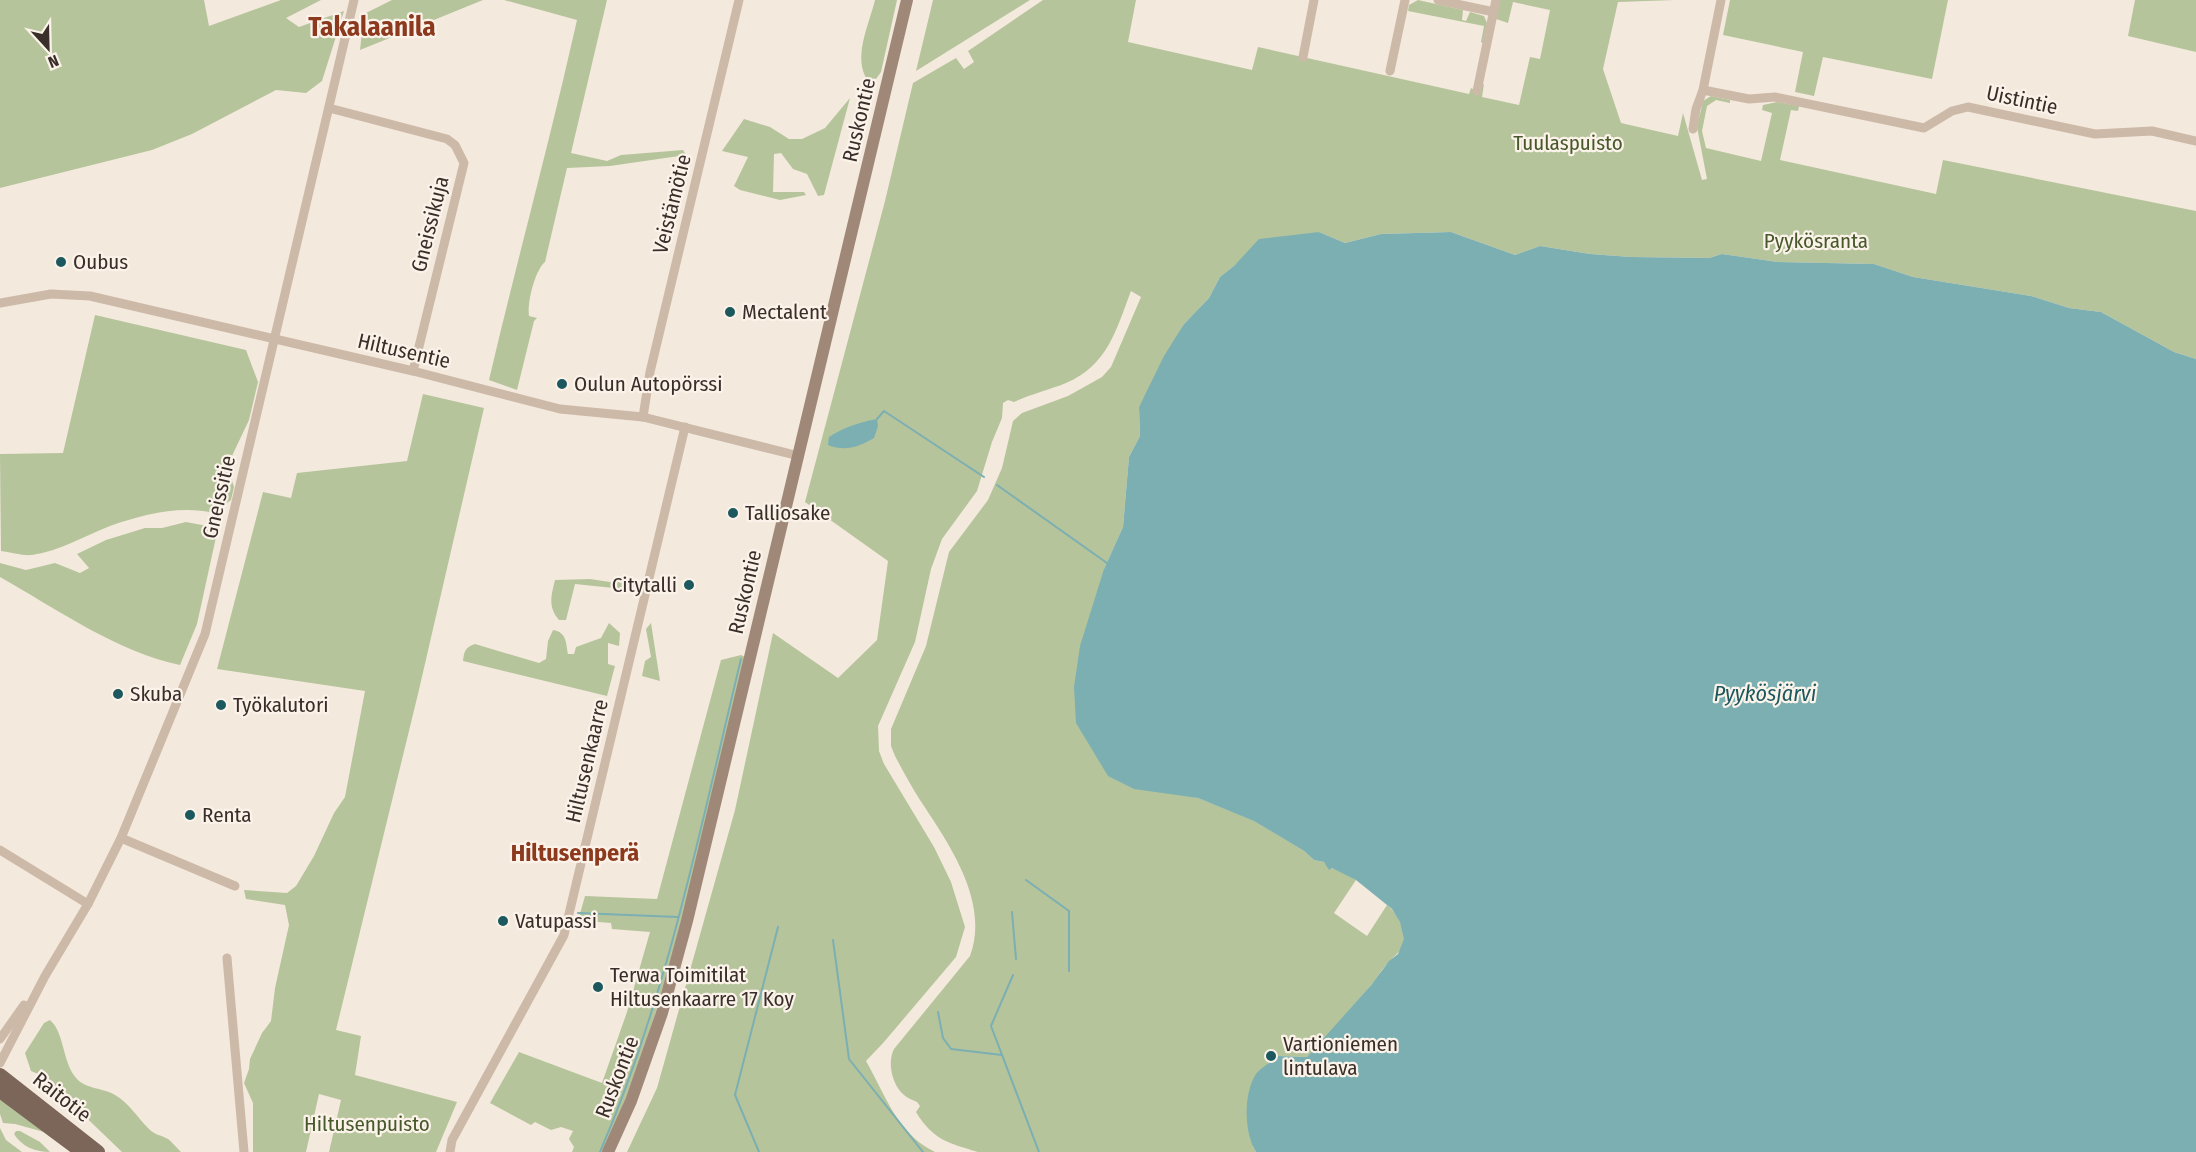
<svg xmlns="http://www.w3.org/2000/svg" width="2196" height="1152" viewBox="0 0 2196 1152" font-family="'Fira Sans Condensed',sans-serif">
<rect width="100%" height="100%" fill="#f4e9dd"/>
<!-- green -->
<g fill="#b6c49c">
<polygon points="0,0 204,0 209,26 281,0 321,0 286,18 299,27 344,11 322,81 306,93 276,90 192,134 152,150 0,188"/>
<polygon points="392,0 483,0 360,50 364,14"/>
<path d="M504 0H607L571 153 607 161 621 155 683 150 686 155 610 166 567 168 545 262C535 270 527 303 529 316L537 318 534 321 517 390 489 380C517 260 550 141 577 20Z"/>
<path d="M875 0H897L881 72 876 79 868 81C852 58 869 25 875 0Z"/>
<polygon points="933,0 1030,0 916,71"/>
<path d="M1043 0H1136L1128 42 1252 70 1258 47 1469 94 1471 88 1474 90 1484 84 1482 97 1519 105 1530 57 1540 59 1550 10 1513 2 1508 23 1496 19 1500 0H1675L1618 2 1603 69 1621 123 1678 136 1683 113 1702 180 1707 179 1697 127 1703 101 1711 96 1730 100V103L1716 100 1707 106 1702 131 1706 148 1761 161 1772 113 1762 110 1763 105 1777 102 1799 106 1798 111 1791 110 1780 160 1936 194 1943 160 2196 211V359L2174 352 2101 312 2069 308 2031 296 1913 277 1874 264 1778 262 1722 254 1709 258 1631 257 1590 254 1540 246 1515 255 1451 232 1381 234 1345 243 1319 232 1235 265 1220 277 1209 298 1184 324 1139 407 1140 436 1129 457 1123 527 1104 569 1182 794 1198 798 1253 820 1304 851 1314 860 1324 862 1330 868 1338 869 1356 880 1334 913 1367 936 1387 905C1397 913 1406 929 1404 941 1402 952 1394 955 1388 963 1381 969 1378 978 1371 985 1350 1009 1329 1034 1307 1057L1278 1056 1253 1147 1256 1152H978C948 1143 933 1140 916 1112L920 1106 917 1102C913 1100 907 1098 904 1095 892 1085 887 1062 894 1049L970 956C990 902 949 844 920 800 911 786 903 771 895 756L891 746V729L926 646 949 552 988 500 1002 468 1013 421 1022 413 1068 396 1102 377 1111 367 1141 297 1131 291C1116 330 1108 365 1066 383 1049 390 1031 394 1014 402L1008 400 1003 403 1002 418 992 442 977 491 942 539 931 569 915 642 878 726 879 751 884 764 934 847 951 882 965 927 956 957 884 1042 866 1061C885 1094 897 1134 935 1152H627L657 1088 735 810 773 633 838 678 877 640 888 561 805 502 885 201 913 83 956 58 964 69 974 62 968 51Z"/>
<polygon points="1418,0 1463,10 1462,20 1466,21 1470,12 1484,16 1487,23 1483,43 1481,42 1484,26 1408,11 1409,5"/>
<polygon points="1730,0 1948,0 1932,79 1823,57 1814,96 1795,92 1803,52 1723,35"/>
<polygon points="2135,0 2196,0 2196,52 2128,36"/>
<polygon points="850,98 824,195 818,196 807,174 793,169 781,153 774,154 773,192 804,192 806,195 780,200 740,190 734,186 748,157 722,151 744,119 770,127 789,139 802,139 825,128"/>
<path d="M95 315 246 350 258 382 249 420 231 458 229 472 234 487 231 500 213 513C180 505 142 515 110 526 84 536 60 551 32 555 23 556 10 552 1 551L0 454 63 453Z"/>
<polygon points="423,394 484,408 418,694 336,1030 361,1036 355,1075 457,1102 436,1152 329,1152 341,1100 319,1094 306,1152 253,1152 253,1103 244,1083 249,1069 250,1059 262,1033 271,1021 275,988 289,925 285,905 246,899 244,890 287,893 296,886 314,856 334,813 345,797 365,691 217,669 263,492 291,498 297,473 407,461"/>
<path d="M186 522 218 528 197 624 180 665C119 653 55 608 0 577V563L26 570 55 563 80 573 89 568 77 554 106 540 145 528H162Z"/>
<path d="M590 579 610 582 635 581 633 590 575 584 566 620H559C548 607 551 596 555 580Z"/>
<path d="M609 623 620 633 619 646 608 643V664L615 666 607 696 463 661C464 652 465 647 475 644L539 663 546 659 548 641 553 630C567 632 566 644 568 654H574L576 647 601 638Z"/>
<polygon points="651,623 660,681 642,676 645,661 651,657 646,629"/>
<path d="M741 655 745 657C705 823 674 995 603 1152H572L574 1147 569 1139 573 1131 561 1127 551 1130 535 1122 531 1125 490 1103 519 1052 602 1083 627 1012 650 932 612 929 611 923 586 921 582 928H576L585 896 657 899 721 660Z"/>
<path d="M50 1020C65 1033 62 1063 77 1079 86 1089 104 1088 115 1095 129 1103 137 1117 148 1128 154 1135 161 1135 168 1139 172 1142 177 1148 181 1152H122L43 1076 31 1071 25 1053 44 1023Z"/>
<polygon points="0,1100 10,1103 44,1132 15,1124 3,1123 0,1114"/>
<polygon points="0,1128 6,1140 22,1152 0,1152"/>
<path d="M16 1131H20L40 1142 50 1152C36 1152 22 1147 14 1134Z"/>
</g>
<!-- water -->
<g fill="#7bafb2">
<path d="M1319 232 1345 243 1381 234 1451 232 1515 255 1540 246 1590 254 1631 257 1709 258 1722 254 1778 262 1874 264 1913 277 2031 296 2069 308 2101 312 2174 352 2196 359V1152H1256C1244 1132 1243 1094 1256 1074 1261 1067 1272 1062 1278 1056L1307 1057 1372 984 1389 961 1398 954 1404 939 1400 922 1392 909 1356 880 1332 868 1329 870 1324 862 1314 860 1304 851 1254 821 1198 798 1134 789 1108 776 1076 723 1074 687 1080 646 1104 569 1123 527 1129 457 1140 436 1139 407 1164 356 1184 324 1209 298 1220 277 1235 265 1259 239Z"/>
<path d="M877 419 878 426 874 438C858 447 845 452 828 445L829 437C844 427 860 422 877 419Z"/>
</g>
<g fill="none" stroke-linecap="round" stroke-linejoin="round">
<!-- stream -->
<g stroke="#7bafb2" stroke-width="2">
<polyline points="877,419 884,411 984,477"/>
<polyline points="997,485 1107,563"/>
<polyline points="1026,880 1069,911 1069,971"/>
<polyline points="1012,912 1016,959"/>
<polyline points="578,913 678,917"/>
<polyline points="833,940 849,1059 923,1152"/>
<polyline points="1013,975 991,1026 1039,1152"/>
<polyline points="938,1012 943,1038 951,1049 1002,1055"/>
<path d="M600 1152C668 995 701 824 741 659"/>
<polyline points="759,1152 735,1095 778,927"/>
</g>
<!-- street -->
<g stroke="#cdb9a8" stroke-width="9">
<polyline points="1438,0 1494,12"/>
<polyline points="1303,57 1314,0"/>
<polyline points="1390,71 1405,0"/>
<polyline points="1703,90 1749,99 1775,97 1924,128 1952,111 1968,107 2095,134 2152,131 2196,141"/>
<polyline points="1477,91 1496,0"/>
<polyline points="329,108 447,139 455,145 464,163 413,371"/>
<polyline points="1693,129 1696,109 1703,90 1721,0"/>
<polyline points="0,303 51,294 90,296 413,371 560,409 643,417 799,456"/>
<polyline points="643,417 650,372 739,0"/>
<polyline points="121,838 235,886"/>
<polyline points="0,850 88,904"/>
<polyline points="227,958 244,1152"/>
<polyline points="0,1039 24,1005"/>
<polyline points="0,1063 45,976 88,904 121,838 205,634 354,0"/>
<polyline points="450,1152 452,1140 564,935 685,427"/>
</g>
<!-- secondary -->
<polyline stroke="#a08879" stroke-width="12" points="608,1152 631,1101 662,1013 687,921 907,0"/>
<!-- primary -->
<g stroke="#7c6559" stroke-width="14">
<polyline points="0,1075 98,1152"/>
<polyline points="0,1091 82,1152"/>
</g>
</g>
<!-- markers -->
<g fill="#1c585d" stroke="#fbf3ea" stroke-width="2">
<circle cx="61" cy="262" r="6"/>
<circle cx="730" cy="312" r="6"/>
<circle cx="562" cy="384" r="6"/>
<circle cx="733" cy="513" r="6"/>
<circle cx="689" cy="585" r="6"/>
<circle cx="118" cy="694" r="6"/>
<circle cx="221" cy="705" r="6"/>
<circle cx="190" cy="815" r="6"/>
<circle cx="503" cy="921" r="6"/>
<circle cx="598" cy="987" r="6"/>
<circle cx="1271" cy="1056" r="6"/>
</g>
<g text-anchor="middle" stroke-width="4.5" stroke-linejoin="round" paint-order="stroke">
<!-- street labels -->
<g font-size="21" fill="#392e29" stroke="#fbf3ea">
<text transform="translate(2022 100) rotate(12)" y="7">Uistintie</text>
<text transform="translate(859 120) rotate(-77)" y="7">Ruskontie</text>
<text transform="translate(672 204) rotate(-76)" y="7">Veistämötie</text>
<text transform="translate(430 224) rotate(-76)" y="7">Gneissikuja</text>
<text transform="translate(404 351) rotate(13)" y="7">Hiltusentie</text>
<text transform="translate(219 497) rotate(-77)" y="7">Gneissitie</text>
<text transform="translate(745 592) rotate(-77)" y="7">Ruskontie</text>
<text transform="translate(587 761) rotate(-77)" y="7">Hiltusenkaarre</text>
<text transform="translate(617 1077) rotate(-69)" y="7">Ruskontie</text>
<text transform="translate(62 1097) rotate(38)" y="7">Raitotie</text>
</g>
<!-- park labels -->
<g font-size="21" fill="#47592b" stroke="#fbf3ea">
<text x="1568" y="150">Tuulaspuisto</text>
<text x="1816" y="248">Pyykösranta</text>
<text x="367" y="1131">Hiltusenpuisto</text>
</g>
<!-- poi labels -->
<g font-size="21" fill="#392e29" stroke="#fbf3ea" text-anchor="start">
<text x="73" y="269">Oubus</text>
<text x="742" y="319">Mectalent</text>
<text x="574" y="391">Oulun Autopörssi</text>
<text x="745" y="520">Talliosake</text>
<text x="677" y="592" text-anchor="end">Citytalli</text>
<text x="130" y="701">Skuba</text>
<text x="233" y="712">Työkalutori</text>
<text x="202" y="822">Renta</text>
<text x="515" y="928">Vatupassi</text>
<text x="610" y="982">Terwa Toimitilat<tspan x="610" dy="24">Hiltusenkaarre 17 Koy</tspan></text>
<text x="1283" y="1051">Vartioniemen<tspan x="1283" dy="24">lintulava</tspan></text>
</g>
<!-- water labels -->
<g font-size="22" font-style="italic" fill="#1c585d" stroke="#fbf3ea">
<text x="1765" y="701">Pyykösjärvi</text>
</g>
<!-- quarter labels -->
<g font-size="24" font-weight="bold" fill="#8c391e" stroke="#fbf3ea">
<text x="575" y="861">Hiltusenperä</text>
</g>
<!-- district labels -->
<g font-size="27" font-weight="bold" fill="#8c391e" stroke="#fbf3ea">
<text x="372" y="36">Takalaanila</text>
</g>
</g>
<!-- north arrow -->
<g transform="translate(48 48) rotate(158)" stroke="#fbf3ea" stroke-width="4.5" paint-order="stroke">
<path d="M0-4.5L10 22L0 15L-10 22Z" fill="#392e29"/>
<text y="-9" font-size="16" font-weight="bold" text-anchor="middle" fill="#392e29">N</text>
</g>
</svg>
